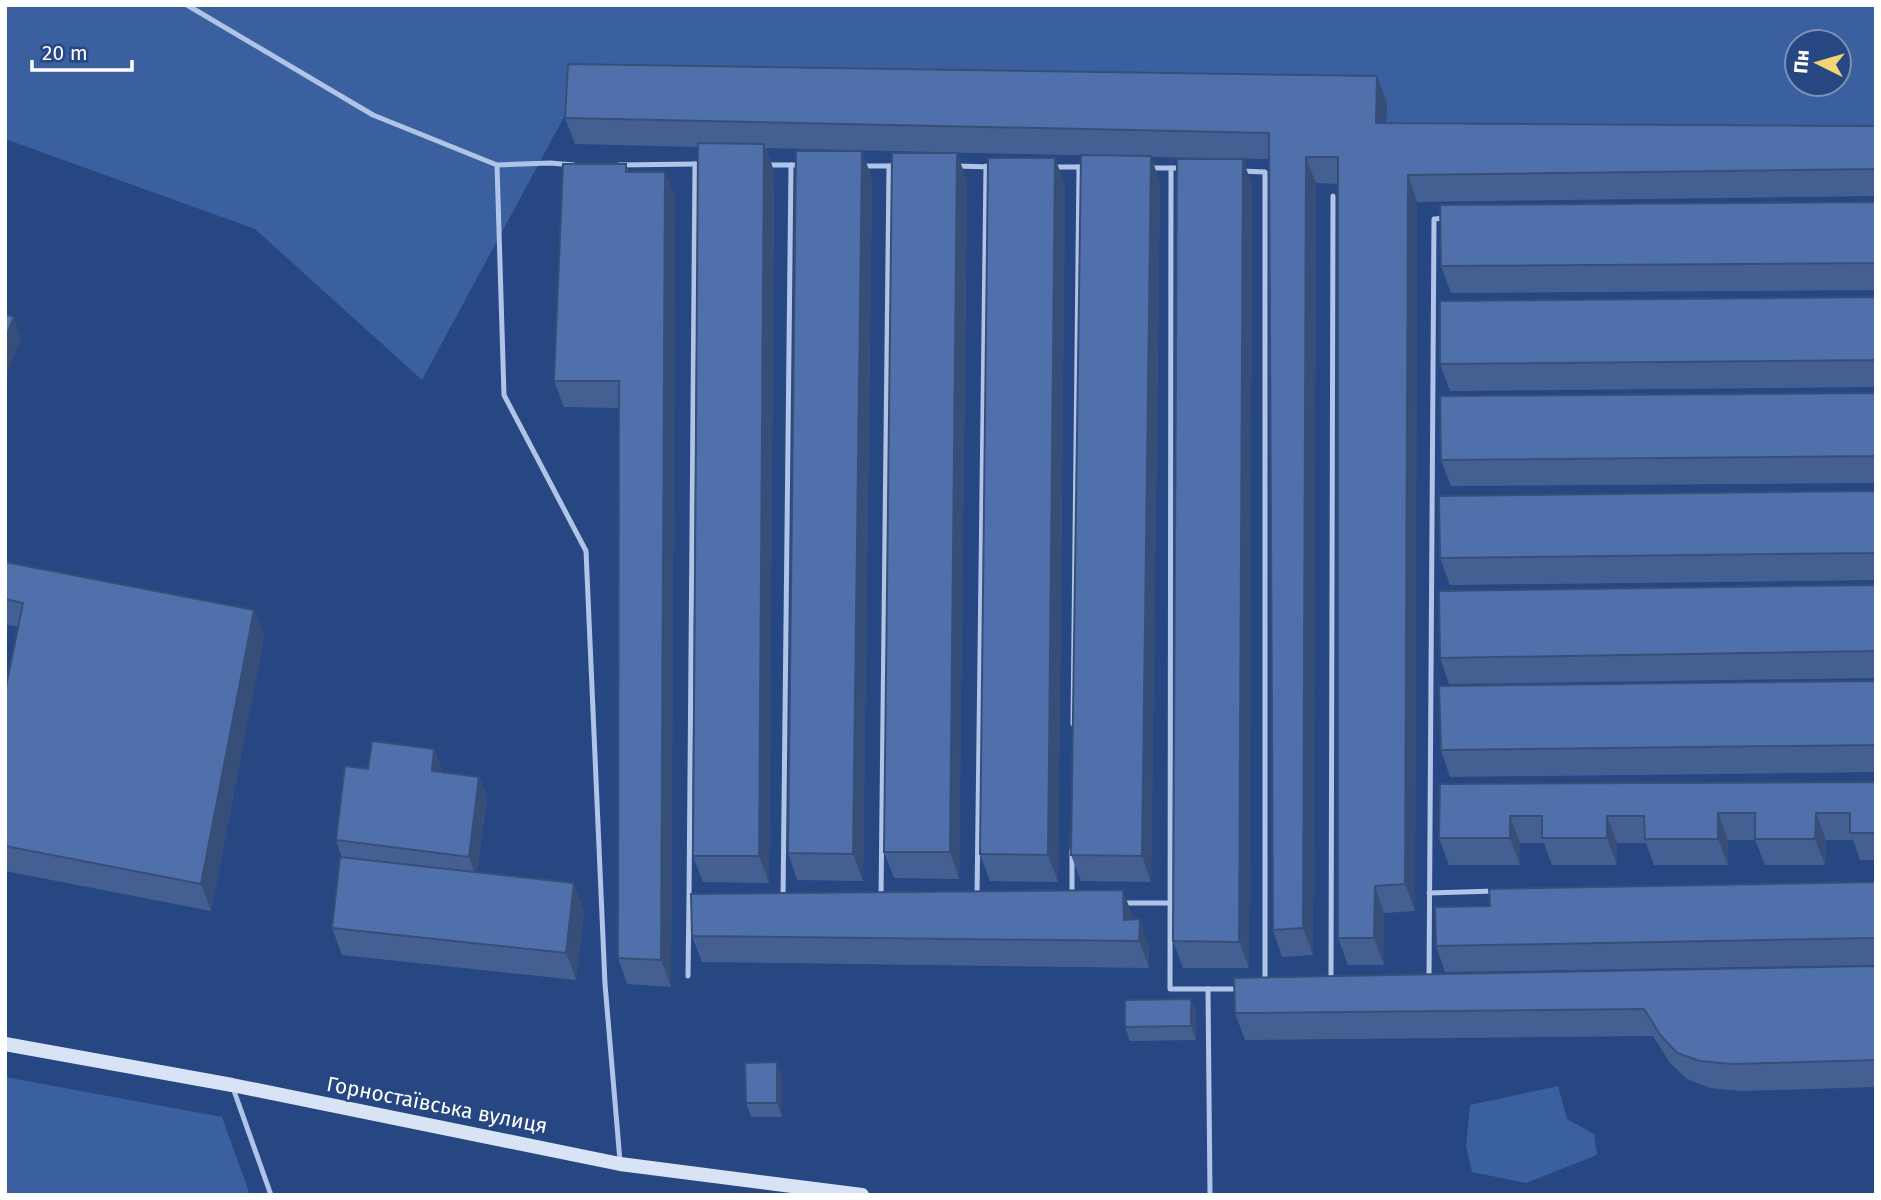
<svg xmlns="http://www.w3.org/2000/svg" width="1881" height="1200" viewBox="0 0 1881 1200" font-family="'Fira Sans',sans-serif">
<rect width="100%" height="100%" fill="#264782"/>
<!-- green -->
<g fill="#3b609f" fill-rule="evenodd">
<path d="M5 5H1876V153L1385 149 1387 103 578 91 422 380 255 229 5 139ZM1797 42H1839V84H1797Z"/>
<polygon points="5,1077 222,1117 250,1195 5,1195"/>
<polygon points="1558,1086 1567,1119 1594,1134 1597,1155 1526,1183 1472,1172 1466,1146 1470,1105"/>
</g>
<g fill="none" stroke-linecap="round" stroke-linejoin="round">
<!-- service -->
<g stroke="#afc4e7" stroke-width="5">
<polyline points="187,5 373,115 497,165 504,395 586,551 605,984 620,1161"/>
<polyline points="497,165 550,163 574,165"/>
<polyline points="619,165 695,164"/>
<polyline points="766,165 802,165"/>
<polyline points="861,166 896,166"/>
<polyline points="955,166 994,167"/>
<polyline points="1053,167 1085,167"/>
<polyline points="1148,168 1171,168"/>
<polyline points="1182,168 1171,168 1170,989 1208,989 1210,1195"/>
<polyline points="1241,171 1265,172 1265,984"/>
<polyline points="1073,724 1079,167"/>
<polyline points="1429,893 1495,891"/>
<polyline points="1072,896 1072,850"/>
<polyline points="881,898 889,166"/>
<polyline points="977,898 986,166"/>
<polyline points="699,900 689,899 695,164 704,165"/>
<polyline points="783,900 791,165"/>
<polyline points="1121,903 1171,903"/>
<polyline points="688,976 689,899"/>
<polyline points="1429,981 1434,219 1446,218"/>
<polyline points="1331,982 1333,196"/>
<polyline points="1208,989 1239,989"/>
<polyline points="233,1088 271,1195"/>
</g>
<!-- secondary -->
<polyline stroke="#d8e3f6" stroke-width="14" points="5,1044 232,1085 620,1164 862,1195"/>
</g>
<!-- wall -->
<g fill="#446093">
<polygon points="1377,76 1387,103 1386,123 1876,126 1876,196 1417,202 1415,911 1384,913 1384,965 1348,965 1338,938 1338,184 1316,183 1313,955 1282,957 1273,930 1269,159 1151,157 1160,183 1151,882 1081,881 1071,855 1107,156 766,148 774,171 769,883 703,882 693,856 698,147 575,144 565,118"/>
<polygon points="1055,158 1065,185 1058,882 990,881 980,854"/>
<polygon points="626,164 629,172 665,172 675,199 671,987 627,984 618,958 619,408 564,407 554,381"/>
<polygon points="872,178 863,881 797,880 788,853"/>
<polygon points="967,180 959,879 894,878 884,852"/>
<polygon points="1252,185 1249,968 1183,968 1173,941"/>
<polygon points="1876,202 1876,290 1451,293 1441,266"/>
<polygon points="1876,297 1876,387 1450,391 1440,364"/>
<polygon points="1876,393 1876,483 1451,486 1441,460"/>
<polygon points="1876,491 1876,580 1450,585 1440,558"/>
<polygon points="5,562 254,610 264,636 211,911 5,871 5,692 18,627 5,624"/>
<polygon points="1876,585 1876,678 1449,684 1440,658"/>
<polygon points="1876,681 1876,772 1450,777 1441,750"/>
<polygon points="434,749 442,770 442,772 479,777 487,798 477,872 584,910 576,980 342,955 332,928 342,858 336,840 368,769"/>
<polygon points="1876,782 1876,860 1860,860 1853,840 1826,840 1825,865 1765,865 1755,840 1728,840 1728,865 1654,865 1646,843 1617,843 1617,865 1552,865 1544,843 1520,843 1520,865 1449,865 1439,838 1440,784"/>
<polygon points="1876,882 1876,965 1445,972 1436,946 1490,906"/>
<polygon points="1133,917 1133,919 1149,946 1149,968 702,962 692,936"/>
<polygon points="1876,966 1876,1087 1742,1091 1710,1088 1687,1079 1670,1063 1653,1036 1245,1040 1235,1013"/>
<polygon points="1191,999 1196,1013 1196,1040 1130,1041 1125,1027"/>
<polygon points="777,1062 782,1077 782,1117 751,1117 746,1103"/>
</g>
<!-- shaded-wall -->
<g fill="#374e78">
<polygon points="1377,76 1387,103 1385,149 1376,123"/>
<polygon points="764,144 774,171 769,883 759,856"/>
<polygon points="862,151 872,178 863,881 853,854"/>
<polygon points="957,153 967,180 959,879 950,852"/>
<polygon points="1151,156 1160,183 1151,882 1142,856"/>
<polygon points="1306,157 1316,183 1313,955 1303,928"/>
<polygon points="1055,158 1065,185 1058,882 1048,855"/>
<polygon points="1243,159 1252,185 1249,968 1239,942"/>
<polygon points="665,172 675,199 671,987 661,960"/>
<polygon points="1408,175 1417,202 1415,911 1405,884"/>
<polygon points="14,317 21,338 5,379 5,339"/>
<polygon points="254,610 264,636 211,911 201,884"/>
<polygon points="434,749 442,770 439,792 432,771"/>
<polygon points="479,777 487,798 476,877 469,857"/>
<polygon points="1718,813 1728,840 1728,865 1718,839"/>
<polygon points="1816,813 1826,840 1825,865 1815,839"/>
<polygon points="1510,816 1520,843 1520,865 1510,838"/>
<polygon points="1607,816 1617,843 1617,865 1607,838"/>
<polygon points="574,883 584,910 576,980 566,953"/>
<polygon points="1375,886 1384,913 1384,965 1374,938"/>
<polygon points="1123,890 1133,917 1134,941 1124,920"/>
<polygon points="1140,919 1149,946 1149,968 1139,941"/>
<polygon points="1191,999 1196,1013 1196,1040 1191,1026"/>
<polygon points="777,1062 782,1077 782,1117 777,1103"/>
</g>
<!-- building -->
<g fill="#4f70ab" stroke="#374e78" stroke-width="2">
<polygon points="568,64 1377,76 1376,123 1876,126 1876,169 1408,175 1405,884 1375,886 1374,938 1338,938 1338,157 1306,157 1303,928 1273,930 1269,133 565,118"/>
<polygon points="698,143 764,144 759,856 693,856"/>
<polygon points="796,151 862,151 853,854 788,853"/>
<polygon points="892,153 957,153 950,852 884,852"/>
<polygon points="1081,155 1151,156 1142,856 1071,855"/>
<polygon points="988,158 1055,158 1048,855 980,854"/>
<polygon points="1177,159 1243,159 1239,942 1173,941"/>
<polygon points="563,164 626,164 626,172 665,172 661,960 618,958 619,381 554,381"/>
<polygon points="1876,202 1876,263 1441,266 1440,205"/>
<polygon points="1876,297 1876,360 1440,364 1440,301"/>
<polygon points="5,314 14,317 5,339"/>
<polygon points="1876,393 1876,456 1441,460 1440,396"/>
<polygon points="1876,491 1876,553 1440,558 1439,496"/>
<polygon points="5,562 254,610 201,884 5,846 5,692 23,603 5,599"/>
<polygon points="1876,585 1876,651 1440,658 1439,591"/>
<polygon points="1876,681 1876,745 1441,750 1439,686"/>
<polygon points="372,741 434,749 432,771 479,777 469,857 336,840 345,766 368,769"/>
<polygon points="1876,782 1876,833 1850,833 1850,813 1816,813 1815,839 1755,839 1755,813 1718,813 1718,839 1645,839 1644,816 1607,816 1607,838 1542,838 1542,816 1510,816 1510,838 1439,838 1440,784"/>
<polygon points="340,857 574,883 566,953 332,928"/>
<polygon points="1876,882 1876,938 1436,946 1435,907 1490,906 1489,889"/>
<polygon points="1123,890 1124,920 1140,919 1139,941 692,936 691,894"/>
<polygon points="1876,966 1876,1060 1732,1064 1700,1061 1677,1053 1661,1036 1644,1009 1235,1013 1234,978"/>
<polygon points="1191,999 1191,1026 1125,1027 1125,1000"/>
<polygon points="777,1062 777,1103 746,1103 745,1063"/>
</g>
<g text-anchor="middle" stroke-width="5" stroke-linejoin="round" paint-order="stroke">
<!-- street labels -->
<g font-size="21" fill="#fff" stroke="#264782">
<text transform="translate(437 1105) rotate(11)" y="7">Горностаївська вулиця</text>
</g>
</g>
<!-- border -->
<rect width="1881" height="1200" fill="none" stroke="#ffffff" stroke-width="14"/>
<!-- north arrow -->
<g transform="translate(1818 63) rotate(275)"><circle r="33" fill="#264782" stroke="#7d91b4" stroke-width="2"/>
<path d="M0-5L12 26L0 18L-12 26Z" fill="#efd574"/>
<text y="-10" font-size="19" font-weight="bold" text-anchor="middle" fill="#ffffff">Пн</text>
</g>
<!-- scale -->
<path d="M32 60v10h100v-10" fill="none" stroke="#ffffff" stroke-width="3.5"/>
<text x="42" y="60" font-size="21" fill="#ffffff" stroke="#264782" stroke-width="5" paint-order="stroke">20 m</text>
</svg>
